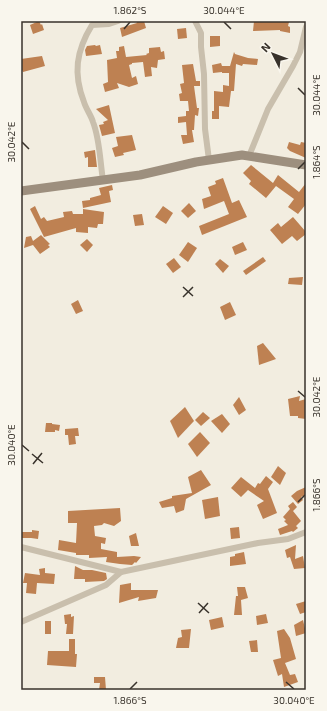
<svg xmlns="http://www.w3.org/2000/svg" width="327" height="711" viewBox="0 0 327 711" font-family="'Exo 2',sans-serif">
<rect width="100%" height="100%" fill="#f2ede0"/>
<!-- building -->
<g fill="#be8152">
<polygon points="39,21 41,25 42,24 44,30 33,34 30,25"/>
<polygon points="136,21 144,21 146,28 122,37 120,28 137,23"/>
<polygon points="254,21 284,21 284,22 289,22 288,26 290,27 290,33 280,31 280,30 253,31"/>
<polygon points="186,28 187,38 178,39 177,29"/>
<polygon points="210,36 220,36 220,46 210,47"/>
<polygon points="95,45 96,46 100,45 102,54 86,56 85,50 87,46"/>
<polygon points="124,46 126,57 147,55 146,54 149,53 149,48 160,47 161,52 164,51 165,59 158,60 157,68 151,67 152,76 145,77 143,62 132,63 132,64 129,65 132,78 136,76 138,84 129,87 117,83 119,88 105,92 103,84 108,82 107,60 117,58 116,51 119,51 119,47"/>
<polygon points="234,52 235,54 248,58 258,59 257,65 243,64 242,66 236,64 234,91 231,91 229,107 219,106 219,119 212,119 212,111 214,111 214,91 223,92 223,85 229,86 229,73 222,73 222,72 213,73 212,65 221,63 222,66 230,66"/>
<polygon points="42,56 45,66 23,72 21,68 21,59"/>
<polygon points="193,64 196,81 200,81 200,86 194,86 197,108 199,108 198,116 195,115 194,130 192,130 194,142 183,144 181,135 187,135 186,122 178,123 178,117 186,116 186,111 189,111 188,101 180,101 179,94 182,93 180,84 184,83 182,65"/>
<polygon points="109,105 115,133 102,136 99,125 104,124 103,122 108,120 96,109"/>
<polygon points="132,135 136,150 123,153 124,155 115,157 112,148 118,146 116,137"/>
<polygon points="289,142 300,145 301,142 306,143 306,158 290,151 287,148"/>
<polygon points="95,150 97,167 88,167 88,157 85,158 84,152"/>
<polygon points="251,165 273,183 278,175 299,192 306,183 306,204 298,214 288,207 294,199 276,186 266,198 249,184 251,181 243,173"/>
<polygon points="223,178 232,203 239,200 247,217 202,235 199,226 229,214 224,201 204,209 202,199 211,196 208,187 216,184 215,181"/>
<polygon points="112,185 113,190 109,191 111,202 83,208 82,201 90,200 90,198 101,195 99,188"/>
<polygon points="189,203 196,211 188,218 181,211"/>
<polygon points="35,206 41,219 44,217 47,221 64,217 63,212 72,211 73,214 83,214 83,209 104,212 103,224 98,224 97,228 88,227 88,233 76,232 76,228 44,237 30,209"/>
<polygon points="163,206 173,213 166,224 155,217"/>
<polygon points="142,214 144,225 135,226 133,215"/>
<polygon points="293,217 306,232 306,234 297,241 292,236 282,244 270,230 278,223 281,227"/>
<polygon points="41,235 50,244 48,245 50,247 40,254 33,245 24,248 26,237 31,236 33,241"/>
<polygon points="87,239 93,245 87,252 80,245"/>
<polygon points="188,242 197,248 188,262 179,255"/>
<polygon points="243,242 247,250 235,255 232,247"/>
<polygon points="263,257 266,261 246,275 243,271"/>
<polygon points="174,258 181,267 173,273 166,264"/>
<polygon points="220,259 229,266 223,273 215,264"/>
<polygon points="303,277 302,285 288,284 289,278"/>
<polygon points="78,300 83,311 76,314 71,304"/>
<polygon points="230,302 236,315 225,320 220,307"/>
<polygon points="263,343 276,359 259,365 257,346"/>
<polygon points="300,396 299,401 306,399 306,419 298,418 298,416 290,416 288,399"/>
<polygon points="239,397 246,410 239,415 233,405"/>
<polygon points="185,407 194,421 178,438 170,421"/>
<polygon points="203,412 210,418 201,426 195,420"/>
<polygon points="222,414 230,424 222,433 211,421"/>
<polygon points="46,423 52,423 52,424 60,425 59,431 55,430 55,432 45,432"/>
<polygon points="78,428 79,436 75,436 76,444 69,445 68,435 65,435 65,429"/>
<polygon points="200,432 210,443 197,457 188,444"/>
<polygon points="278,466 286,473 280,485 271,477"/>
<polygon points="201,470 211,485 186,499 184,510 176,513 174,506 162,508 159,502 172,498 172,496 192,493 188,477"/>
<polygon points="266,476 273,482 268,489 277,513 263,519 257,505 264,501 248,490 241,497 231,488 241,477 255,488 258,483 260,484"/>
<polygon points="306,487 306,495 301,497 303,500 298,504 291,496 297,491"/>
<polygon points="218,497 220,516 205,519 202,500"/>
<polygon points="293,502 297,507 293,511 301,521 296,526 298,528 293,532 292,531 280,535 278,529 288,525 284,521 286,520 283,517 290,509 288,506"/>
<polygon points="120,508 121,521 114,526 104,523 102,525 94,526 95,536 106,538 105,544 101,543 101,549 117,552 117,557 134,556 141,557 136,563 135,562 132,565 120,564 106,562 107,557 89,558 89,555 76,555 76,553 58,550 59,540 76,543 77,523 68,523 68,511"/>
<polygon points="239,527 240,538 231,539 230,528"/>
<polygon points="32,530 39,531 38,539 31,538 21,538 21,532 32,532"/>
<polygon points="136,533 139,546 131,546 129,536"/>
<polygon points="296,545 295,559 303,556 305,568 294,569 290,557 287,558 285,550"/>
<polygon points="244,552 246,564 230,566 230,557 235,556 235,554"/>
<polygon points="75,566 83,570 92,570 106,573 107,579 104,581 85,582 85,579 74,579"/>
<polygon points="45,568 45,573 55,574 54,584 37,583 36,594 26,593 27,583 23,583 25,573 40,575 39,569"/>
<polygon points="131,583 131,590 158,590 156,598 138,601 139,597 119,603 120,585"/>
<polygon points="237,587 245,587 248,598 241,600 242,615 234,615 236,596 238,596"/>
<polygon points="306,601 306,612 300,614 296,604"/>
<polygon points="71,614 71,617 74,616 73,634 66,634 67,624 65,624 64,615"/>
<polygon points="266,614 268,623 257,625 256,616"/>
<polygon points="222,617 224,627 211,630 209,620"/>
<polygon points="303,620 306,633 296,636 294,625"/>
<rect x="45" y="621" width="6" height="13"/>
<polygon points="191,629 189,648 176,648 178,638 182,637 181,630"/>
<polygon points="284,629 290,638 296,659 285,663 290,675 295,674 298,682 284,687 282,674 278,676 273,660 281,658 277,631"/>
<polygon points="69,639 75,639 75,654 77,654 76,667 47,665 48,651 69,651"/>
<polygon points="257,640 258,652 251,652 249,641"/>
<polygon points="94,677 105,677 106,690 99,690 100,683 94,683"/>
</g>
<g fill="none" stroke-linecap="round" stroke-linejoin="round">
<!-- street -->
<g stroke="#c9bfad" stroke-width="6">
<polyline points="195,21 201,33 201,47 204,74 205,129 209,160"/>
<polyline points="249,156 268,109 293,66 300,52 306,27"/>
<path d="M103 180C100 162 100 140 93 122 91 115 86 109 84 102 73 74 76 51 92 25L109 24 118 21"/>
<polyline points="21,547 121,572"/>
<polyline points="21,622 106,585 121,572 258,543 288,539 306,532"/>
</g>
<!-- secondary -->
<polyline stroke="#9d8f7e" stroke-width="9" points="21,191 140,175 196,162 242,155 306,165"/>
</g>
<!-- ticks -->
<path fill="none" stroke="#38322b" stroke-width="1.5" d="M224 22 231 29M124 29 130 22M298 88 305 95M22 142 29 149M298 169 305 162M183 287 193 296M183 297 193 287M298 391 305 397M22 445 29 451M32 454 43 463M33 464 42 453M298 502 305 495M198 603 209 613M199 613 208 603M286 682 294 689M130 689 137 682"/>
<!-- border -->
<rect width="327" height="711" fill="none" stroke="#f9f6ed" stroke-width="44"/>
<!-- north arrow -->
<g transform="translate(273 54) rotate(312)" stroke="#f9f6ed" stroke-width="3" paint-order="stroke">
<path d="M0-3L7 15L0 10L-7 15Z" fill="#38322b"/>
<text y="-6" font-size="11" font-weight="bold" text-anchor="middle" fill="#38322b">N</text>
</g>
<rect x="22" y="22" width="283" height="667" fill="none" stroke="#38322b" stroke-width="1.5"/>
<g font-size="10" text-anchor="middle" fill="#38322b">
<text x="130" y="14">1.862°S</text>
<text x="224" y="14">30.044°E</text>
<text transform="translate(316 95) rotate(-90)" y="4">30.044°E</text>
<text transform="translate(11 142) rotate(-90)" y="4">30.042°E</text>
<text transform="translate(316 162) rotate(-90)" y="4">1.864°S</text>
<text transform="translate(316 397) rotate(-90)" y="4">30.042°E</text>
<text transform="translate(11 445) rotate(-90)" y="4">30.040°E</text>
<text transform="translate(316 495) rotate(-90)" y="4">1.866°S</text>
<text x="130" y="704">1.866°S</text>
<text x="294" y="704">30.040°E</text>
</g>
</svg>
